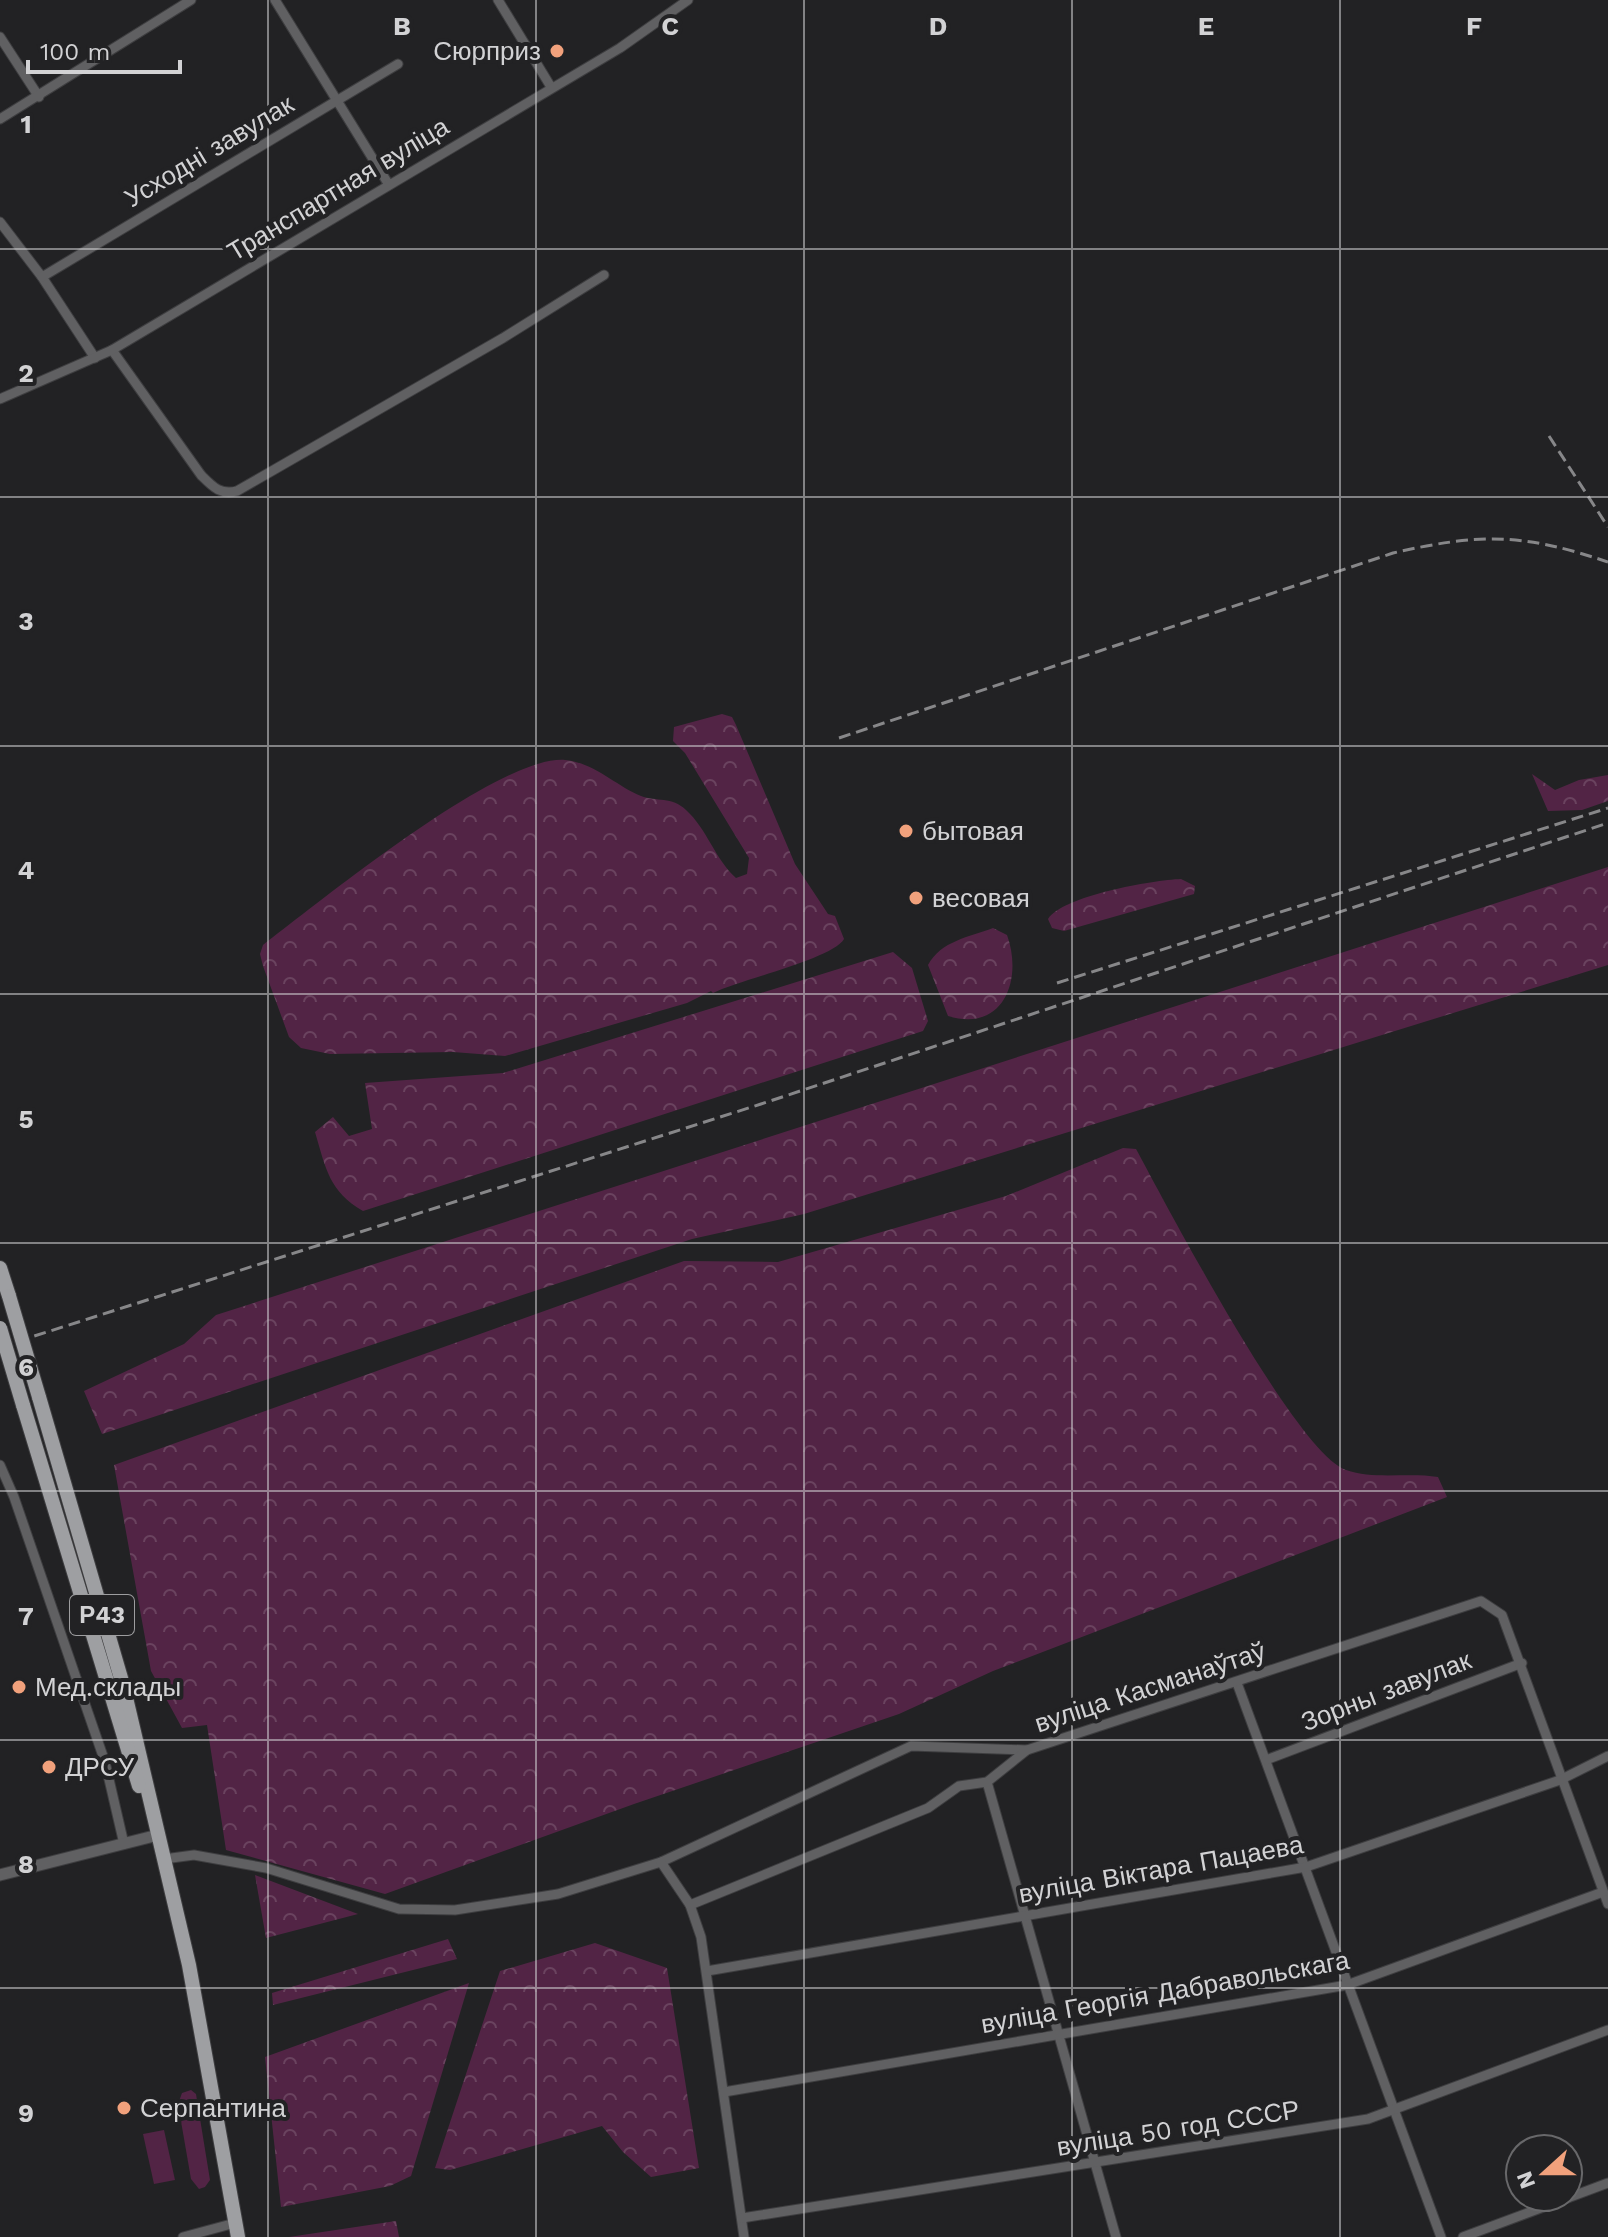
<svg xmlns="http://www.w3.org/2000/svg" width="1608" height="2237" viewBox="0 0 1608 2237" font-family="'Work Sans',sans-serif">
<defs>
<pattern id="forest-crowns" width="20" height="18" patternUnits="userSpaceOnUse" patternTransform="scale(2)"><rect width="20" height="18" fill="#522445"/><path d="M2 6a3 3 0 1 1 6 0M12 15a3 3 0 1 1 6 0" fill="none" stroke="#6a435f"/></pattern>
</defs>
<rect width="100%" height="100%" fill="#222224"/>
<!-- green -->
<g fill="#522445">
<polygon points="191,2090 196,2094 210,2180 205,2187 199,2189 191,2179 178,2104 182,2093"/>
<polygon points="164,2130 175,2180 154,2184 143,2134"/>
</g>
<!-- forest -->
<g fill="url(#forest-crowns)">
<path d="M722 714 732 717 736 725 795 864 828 914 835 916 844 939C832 959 742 979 713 993L711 991 687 1003 505 1056 453 1052 330 1054 301 1048 289 1037 263 966 260 954 263 945C321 901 499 755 565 760 595 763 616 786 641 796 656 802 672 796 686 810 707 829 715 859 736 878L747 874 749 858 685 753 673 741 674 727Z"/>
<polygon points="1532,774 1555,790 1579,780 1608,775 1608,801 1582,810 1548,811"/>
<polygon points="1608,867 1608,965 804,1214 692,1239 102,1434 84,1391 184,1344 216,1315"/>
<path d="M1181 879 1195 886 1194 894 1064 931 1052 928 1048 919C1062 896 1153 880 1181 879Z"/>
<path d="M993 928 1007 935C1023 979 1004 1033 948 1016L928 965C941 941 969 937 993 928Z"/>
<path d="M893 952 912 968 928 1021 923 1031 363 1211C329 1191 326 1169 315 1132L333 1117 349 1136 372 1129 365 1083 503 1073Z"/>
<path d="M1123 1148 1136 1149C1167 1206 1296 1453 1346 1470 1374 1480 1409 1472 1438 1477L1447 1497 993 1671 899 1714 634 1804 385 1894 226 1850 207 1725 182 1728 151 1671 114 1465 684 1261 778 1262 1006 1196Z"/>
<polygon points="255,1875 358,1914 266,1938"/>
<polygon points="448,1939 457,1959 273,2005 272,1993"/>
<polygon points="595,1943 667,1968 699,2168 651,2177 623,2152 602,2126 450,2170 435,2168 500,1971"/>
<polygon points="469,1983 411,2176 390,2186 281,2207 265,2057"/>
<polygon points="396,2221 399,2237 287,2237 289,2237"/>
</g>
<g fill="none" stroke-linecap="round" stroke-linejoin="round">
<!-- minor casing -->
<g stroke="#3e3e40" stroke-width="11">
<g id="minor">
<polyline points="275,0 389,185"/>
<polyline points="498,0 551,87"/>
<polyline points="0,37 39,97"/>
<polyline points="0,119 191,0"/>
<polyline points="0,222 42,277 95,358"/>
<polyline points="42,277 398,64"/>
<path d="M112 350 201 475C213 487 220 495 237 491L503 338 604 275"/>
<polyline points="0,399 112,350 620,48 688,0"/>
<polyline points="0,1465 14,1497 105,1762 124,1844"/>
<polyline points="1237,1683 1441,2237"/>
<polyline points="1266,1760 1522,1663"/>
<polyline points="987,1782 1116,2237"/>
<polyline points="164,1859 194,1855 266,1868 399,1909 455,1910 558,1894 661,1862 911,1746 1027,1750"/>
<polyline points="661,1862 690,1905 701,1937 744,2237"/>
<polyline points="690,1905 928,1808 959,1786 987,1782 1027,1750 1481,1601 1502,1615 1608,1904"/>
<polyline points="707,1971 1306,1867 1560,1780 1608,1756"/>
<polyline points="724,2092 1347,1985 1603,1892"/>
<polyline points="742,2218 1368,2119 1608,2030"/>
<polyline points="183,2237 235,2223"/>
<polyline points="1463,2237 1608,2183"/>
</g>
</g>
<!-- tertiary casing -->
<g stroke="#3e3e40" stroke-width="13">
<polyline id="tertiary" points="0,1875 158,1835"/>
</g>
<!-- primary casing -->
<g stroke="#3e3e40" stroke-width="16">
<g id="primary">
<polyline points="0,1268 9,1296"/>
<polyline points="39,1397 123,1685 189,1965 238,2237"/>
<polyline points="23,1405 139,1786"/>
</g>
</g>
<!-- minor -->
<use href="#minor" stroke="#606062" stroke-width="9"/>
<!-- tertiary -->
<use href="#tertiary" stroke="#606062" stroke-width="11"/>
<!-- primary -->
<use href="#primary" stroke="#9e9fa2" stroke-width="14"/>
<!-- rail -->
<g stroke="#878789" stroke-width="3" stroke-dasharray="12 6" stroke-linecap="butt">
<polyline points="1549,436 1608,527"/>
<path d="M839 738 1393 553C1481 533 1522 533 1608 562"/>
<polyline points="1057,983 1608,808"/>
<polyline points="0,1347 761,1104 1608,823"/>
</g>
<!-- primary-bridge casing -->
<g stroke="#3e3e40" stroke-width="16" stroke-linecap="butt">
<g id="primary-bridge">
<polyline points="9,1296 39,1397"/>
<polyline points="0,1328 23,1405"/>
</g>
</g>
<!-- primary-bridge -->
<use href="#primary-bridge" stroke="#9e9fa2" stroke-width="14"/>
</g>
<!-- grid -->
<path fill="none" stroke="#d2d2d4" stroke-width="2" stroke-opacity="0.55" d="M268 0V2237M536 0V2237M804 0V2237M1072 0V2237M1340 0V2237M0 249H1608M0 497H1608M0 746H1608M0 994H1608M0 1243H1608M0 1491H1608M0 1740H1608M0 1988H1608"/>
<!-- markers -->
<g fill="#f1a17c" stroke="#222224" stroke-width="3">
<circle cx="557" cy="51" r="8"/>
<circle cx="906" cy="831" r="8"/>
<circle cx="916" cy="898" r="8"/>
<circle cx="19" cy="1687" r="8"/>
<circle cx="49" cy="1767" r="8"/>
<circle cx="124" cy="2108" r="8"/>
</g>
<g text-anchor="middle" stroke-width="8" stroke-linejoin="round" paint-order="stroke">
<!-- shield labels -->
<rect fill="#222224" stroke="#9d9d9f" stroke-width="2" x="70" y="1595" width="64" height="40" rx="6"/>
<g font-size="24" font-weight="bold" fill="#d2d2d4">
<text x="102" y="1623">Р43</text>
</g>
<!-- poi labels -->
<g font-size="26" fill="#d2d2d4" stroke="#222224" text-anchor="start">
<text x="541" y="60" text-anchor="end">Сюрприз</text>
<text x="922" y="840">бытовая</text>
<text x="932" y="907">весовая</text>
<text x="35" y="1696">Мед.склады</text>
<text x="65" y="1776">ДРСУ</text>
<text x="140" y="2117">Серпантина</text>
</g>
<!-- street labels -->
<g font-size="26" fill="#d2d2d4" stroke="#222224">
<text transform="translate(209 151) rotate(-31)" y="9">Усходні завулак</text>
<text transform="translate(338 189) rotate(-31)" y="9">Транспартная вуліца</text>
<text transform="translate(1150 1687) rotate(-18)" y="9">вуліца Касманаўтаў</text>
<text transform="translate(1386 1691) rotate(-21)" y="9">Зорны завулак</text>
<text transform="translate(1161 1869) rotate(-10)" y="9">вуліца Віктара Пацаева</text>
<text transform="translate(1165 1992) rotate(-10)" y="9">вуліца Георгія Дабравольскага</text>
<text transform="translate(1178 2128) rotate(-9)" y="9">вуліца 50 год СССР</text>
</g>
</g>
<g font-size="26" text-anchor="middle" font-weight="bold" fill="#d2d2d4" stroke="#222224" stroke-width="8" stroke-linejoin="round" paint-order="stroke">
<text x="402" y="35">B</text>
<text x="670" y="35">C</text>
<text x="938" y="35">D</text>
<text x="1206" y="35">E</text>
<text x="1474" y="35">F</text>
<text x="26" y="133">1</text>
<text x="26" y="382">2</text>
<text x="26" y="630">3</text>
<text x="26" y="879">4</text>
<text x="26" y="1128">5</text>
<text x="26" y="1376">6</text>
<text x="26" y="1625">7</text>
<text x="26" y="1873">8</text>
<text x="26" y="2122">9</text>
</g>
<!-- north arrow -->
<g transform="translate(1544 2173) rotate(249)"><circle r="38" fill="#222224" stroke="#68686a" stroke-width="2"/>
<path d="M0-6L14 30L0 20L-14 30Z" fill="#f1a17c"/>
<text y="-12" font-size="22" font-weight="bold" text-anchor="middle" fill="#d2d2d4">N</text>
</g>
<!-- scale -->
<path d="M28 60v12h152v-12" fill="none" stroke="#d2d2d4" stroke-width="4"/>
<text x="40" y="60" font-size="24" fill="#d2d2d4" stroke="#222224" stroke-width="6" paint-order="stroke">100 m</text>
</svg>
